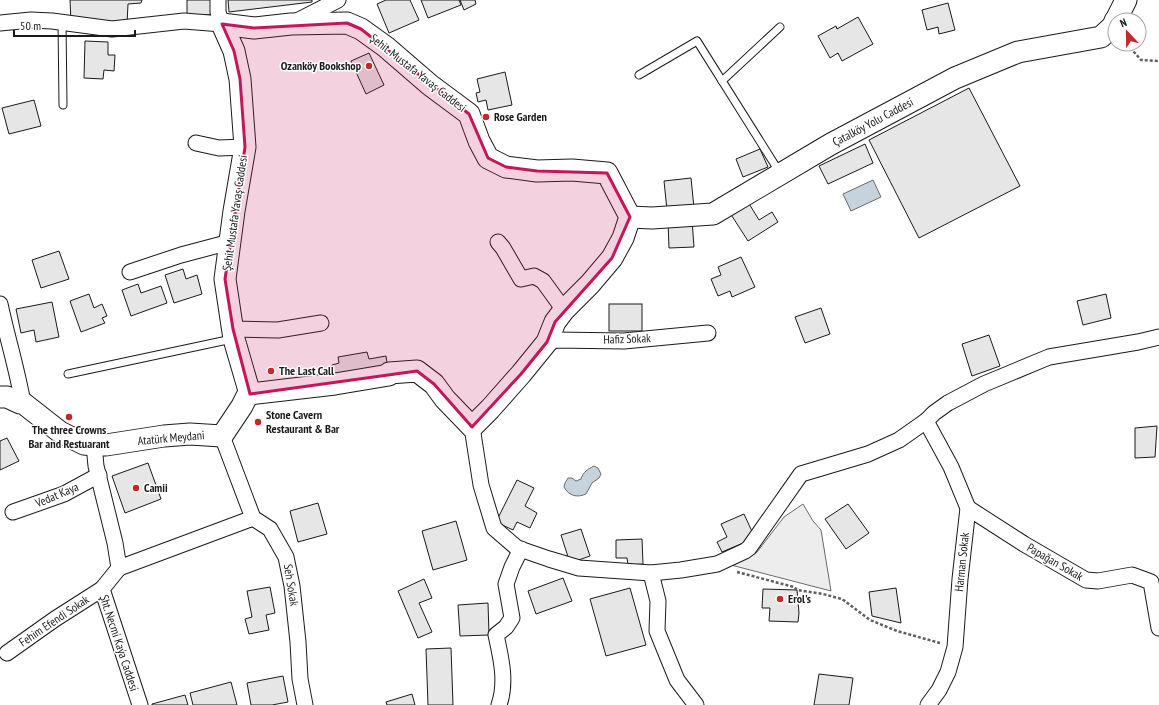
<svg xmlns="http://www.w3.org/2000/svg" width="1159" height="705" viewBox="0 0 1159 705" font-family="'PT Sans Narrow',sans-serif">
<rect width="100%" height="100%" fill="#fff"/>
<!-- parking -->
<polygon fill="#ededed" stroke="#6a6a6a" points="803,504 813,521 821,530 831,591 731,565 751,556 757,552 784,517"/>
<!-- water -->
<g fill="#c6d2dc" stroke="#6a6a6a">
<polygon points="873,180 881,197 851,211 843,194"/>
<path d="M594 466 598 468 601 474 599 478 592 483 586 494C577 498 569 496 564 487L565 483 568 478H572L576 481 581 479C583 472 588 469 594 466Z"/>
</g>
<!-- building -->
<g fill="#e6e6e6" stroke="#1a1a1a">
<polygon points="70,0 142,0 141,3 128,4 127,24 71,22"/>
<polygon points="187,0 213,0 212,15 187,15"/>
<polygon points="228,0 312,0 312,2 229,12"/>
<polygon points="386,0 410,0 419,20 389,33 377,4"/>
<polygon points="421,0 459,0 461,5 428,18"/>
<polygon points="460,0 475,0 476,4 464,10"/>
<polygon points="948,3 955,30 939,34 938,27 927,30 922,10"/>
<polygon points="858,17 873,44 842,61 838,53 830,58 818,36 836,26 837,29"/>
<polygon points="85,41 108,42 108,55 115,55 114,71 104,70 103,79 84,78"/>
<polygon points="369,53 384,85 366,94 351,61"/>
<polygon points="505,72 512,105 488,110 486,100 478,102 476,93 480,92 477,79"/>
<polygon points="969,88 1020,186 919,238 869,140"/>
<polygon points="34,100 41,126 9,134 2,108"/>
<polygon points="865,144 873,163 828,184 819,166"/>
<polygon points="760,149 768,167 743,177 736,159"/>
<polygon points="691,178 694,208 667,210 664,181"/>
<polygon points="748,202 759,220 772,212 778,222 748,241 730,213"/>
<polygon points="692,220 694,247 669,248 668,221"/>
<polygon points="59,251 69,279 41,288 32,260"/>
<polygon points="741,257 755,287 732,297 730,291 718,296 711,279 721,275 718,267"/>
<polygon points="183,269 186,279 197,275 202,294 174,303 165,275"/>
<polygon points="138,284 141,293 161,286 167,303 131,316 122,290"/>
<polygon points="89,294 94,308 102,304 107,316 102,318 105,323 81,332 70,301"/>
<polygon points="1106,294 1111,318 1083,325 1077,301"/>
<polygon points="52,302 59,337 36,342 34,330 21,333 16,309"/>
<rect x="609" y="304" width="33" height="27"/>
<polygon points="821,308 830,334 805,343 795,317"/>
<polygon points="989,335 1000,366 972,376 962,344"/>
<polygon points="367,352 369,359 386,356 389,375 335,384 332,365 339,363 338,357"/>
<polygon points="1157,426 1155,457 1135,458 1135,428"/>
<polygon points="7,438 19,461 0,470 0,441"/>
<polygon points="148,463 161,499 125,513 112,476"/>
<polygon points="517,480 534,488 525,506 537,513 530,528 517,522 513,530 496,522"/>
<polygon points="318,503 327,534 298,542 290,511"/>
<polygon points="848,504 869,533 846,549 825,519"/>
<polygon points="744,514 755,538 722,552 717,542 727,537 721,524"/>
<polygon points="456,521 467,560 433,570 422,531"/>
<polygon points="581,529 590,556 570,563 561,535"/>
<polygon points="642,539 643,564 628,565 627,558 616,558 616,540"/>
<polygon points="563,578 572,601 536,614 528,591"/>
<polygon points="424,579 432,598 419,603 432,632 418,638 398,591"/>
<polygon points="270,587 275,613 266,615 269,630 249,634 245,619 252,617 247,591"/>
<polygon points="630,588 646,645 606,656 590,599"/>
<polygon points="896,588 901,623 872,616 869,592"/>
<polygon points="763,589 797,590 799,613 798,622 769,621 770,608 762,608"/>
<polygon points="488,603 489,635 460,636 458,605"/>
<polygon points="451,648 453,705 428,705 426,649"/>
<polygon points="819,674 853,678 849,705 814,705"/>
<polygon points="283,676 288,702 272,705 251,705 247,683"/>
<polygon points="231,682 237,705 193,705 190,693"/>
<polygon points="412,694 415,705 387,705 386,702"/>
<polygon points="185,695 188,705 152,705 152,704"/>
</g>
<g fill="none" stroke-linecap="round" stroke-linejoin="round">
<!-- lane casing -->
<g stroke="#1a1a1a" stroke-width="9">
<g id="lane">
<polyline points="62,22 63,105"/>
<polyline points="639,75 697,41 780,173"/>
<polyline points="722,81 780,27"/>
<polyline points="68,374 232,339"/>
</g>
</g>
<!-- street casing -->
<g stroke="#1a1a1a" stroke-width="17">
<g id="street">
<polyline points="295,22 338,0"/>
<polyline points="0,23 31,20 52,21 112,29 184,21 222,24 218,12 218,0"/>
<polyline points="196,143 219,148 245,147"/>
<polyline points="498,242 503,248 521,279 534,276 543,281 564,310"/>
<polyline points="130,272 181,255 230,242"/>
<path d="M0 304C7 337 17 369 23 403"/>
<polyline points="233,329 278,330 321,323"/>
<polyline points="547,342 555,340 624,341 708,333"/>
<polyline points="926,421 951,467 968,508 960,579 955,647 948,672 939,690 928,705"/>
<polyline points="472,427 481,485 494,528 517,548 549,559 579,568 651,573 681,570 717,564 745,551 749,548 801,474 868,454 899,440 926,421 934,413 948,403 984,384 1049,357 1138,342 1159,337"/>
<polyline points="222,436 253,518 270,529 286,557 292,586 298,642 300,679 305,705"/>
<polyline points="94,445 96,466 115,543 119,568 102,589 140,705"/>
<polyline points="968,508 1024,544 1086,580 1098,581 1132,575 1151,582 1159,628"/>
<polyline points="13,512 64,494 99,475"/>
<polyline points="119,568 253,518"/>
<polyline points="651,573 658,601 657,631 677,680 696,705"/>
<polyline points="7,653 55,619 102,589"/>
<path d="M499 705C507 682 501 658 496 635L506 627 512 618 506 584 512 567 521 549"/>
</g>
</g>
<!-- secondary casing -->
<g stroke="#1a1a1a" stroke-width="23">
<g id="secondary">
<polyline points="1116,20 1126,0"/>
<polyline points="222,24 254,28 291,24 347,23 361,29 386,47 430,85 469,114 479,141 488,158 506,167 537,171 572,170 607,173 630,217 623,238 612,258 590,284 564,310 555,322 547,342 521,374 490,409 472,427 445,399 434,384 417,371 389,373 389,375 335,384 250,394"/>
<polyline points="222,24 234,51 240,79 245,147 234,211 225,279 234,339 250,394"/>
<polyline points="630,217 652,218 713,214 831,144 955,78 1018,52 1101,37 1113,26 1115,21"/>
<polyline points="0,397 7,397 20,403 23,403 60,432 84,444 94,445 106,445 164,436 190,434 222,436 242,406 247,396 250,394"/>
</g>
</g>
<!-- path -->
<g stroke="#5f5f5f" stroke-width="2.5" stroke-dasharray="3 2" stroke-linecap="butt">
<polyline points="1127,44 1141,60 1159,61"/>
<polyline points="737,572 794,587 797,590 823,594 842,599 870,620 897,631 940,643"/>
</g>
<!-- lane -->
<use href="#lane" stroke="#fff" stroke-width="7"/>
<!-- street -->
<use href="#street" stroke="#fff" stroke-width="15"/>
<!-- secondary -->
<use href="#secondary" stroke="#fff" stroke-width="21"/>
</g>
<!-- marked area -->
<path fill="#c2185b" fill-opacity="0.2" stroke="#c2185b" stroke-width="3" stroke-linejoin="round" d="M347 23 361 29 469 114 488 158 506 167 537 171 607 173 630 217 612 258 555 322 547 342 521 374 472 427 434 384 417 371 250 394 233 329 225 279 245 147 240 79 234 51 222 24 254 28Z"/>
<!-- markers -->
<g fill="#c62828" stroke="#fff" stroke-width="1.5">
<circle cx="369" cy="66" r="4"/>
<circle cx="486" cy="117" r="4"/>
<circle cx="271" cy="371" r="4"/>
<circle cx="69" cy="417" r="4"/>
<circle cx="258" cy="422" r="4"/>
<circle cx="136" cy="488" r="4"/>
<circle cx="780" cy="599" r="4"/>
</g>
<g text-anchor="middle" stroke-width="3" stroke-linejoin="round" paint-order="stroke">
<!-- poi labels -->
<g font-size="12" font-weight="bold" fill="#1a1a1a" stroke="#fff" text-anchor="start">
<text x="361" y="70" text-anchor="end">Ozanköy Bookshop</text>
<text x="494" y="121">Rose Garden</text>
<text x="279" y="375">The Last Call</text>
<text x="266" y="419">Stone Cavern<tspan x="266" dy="14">Restaurant &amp; Bar</tspan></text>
<text x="69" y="434" text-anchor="middle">The three Crowns<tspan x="69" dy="14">Bar and Restuarant</tspan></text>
<text x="144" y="492">Camii</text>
<text x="788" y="603">Erol's</text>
</g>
<!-- street labels -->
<g font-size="12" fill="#1a1a1a" stroke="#fff">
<text transform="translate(418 73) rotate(38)" y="4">Şehit. Mustafa Yavaş Caddesi</text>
<text transform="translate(873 122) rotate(-28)" y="4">Çatalköy Yolu Caddesi</text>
<text transform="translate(235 213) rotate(-82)" y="4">Şehit Mustafa Yavaş Caddesi</text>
<text transform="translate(627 339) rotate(-2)" y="4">Hafiz Sokak</text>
<text transform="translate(171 438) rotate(-5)" y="4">Atatürk Meydani</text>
<text transform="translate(57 495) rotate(-23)" y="4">Vedat Kaya</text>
<text transform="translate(962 562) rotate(-84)" y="4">Harman Sokak</text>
<text transform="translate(1055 562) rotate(30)" y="4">Papağan Sokak</text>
<text transform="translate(291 585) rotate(81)" y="4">Seh Sokak</text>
<text transform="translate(54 621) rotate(-34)" y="4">Fehim Efendi Sokak</text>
<text transform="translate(119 643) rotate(72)" y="4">Şht. Necmi Kaýa Caddesi</text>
</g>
</g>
<!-- north arrow -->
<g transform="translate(1127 32) rotate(338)"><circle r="19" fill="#ffffff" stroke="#a3a3a3"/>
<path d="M0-3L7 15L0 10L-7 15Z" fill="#c62828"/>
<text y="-6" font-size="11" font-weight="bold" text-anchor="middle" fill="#1a1a1a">N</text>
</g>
<!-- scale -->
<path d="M14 30v6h121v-6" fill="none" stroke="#1a1a1a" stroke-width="2"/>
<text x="20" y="30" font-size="12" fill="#1a1a1a" stroke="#ffffff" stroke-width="3" paint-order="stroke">50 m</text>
</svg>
